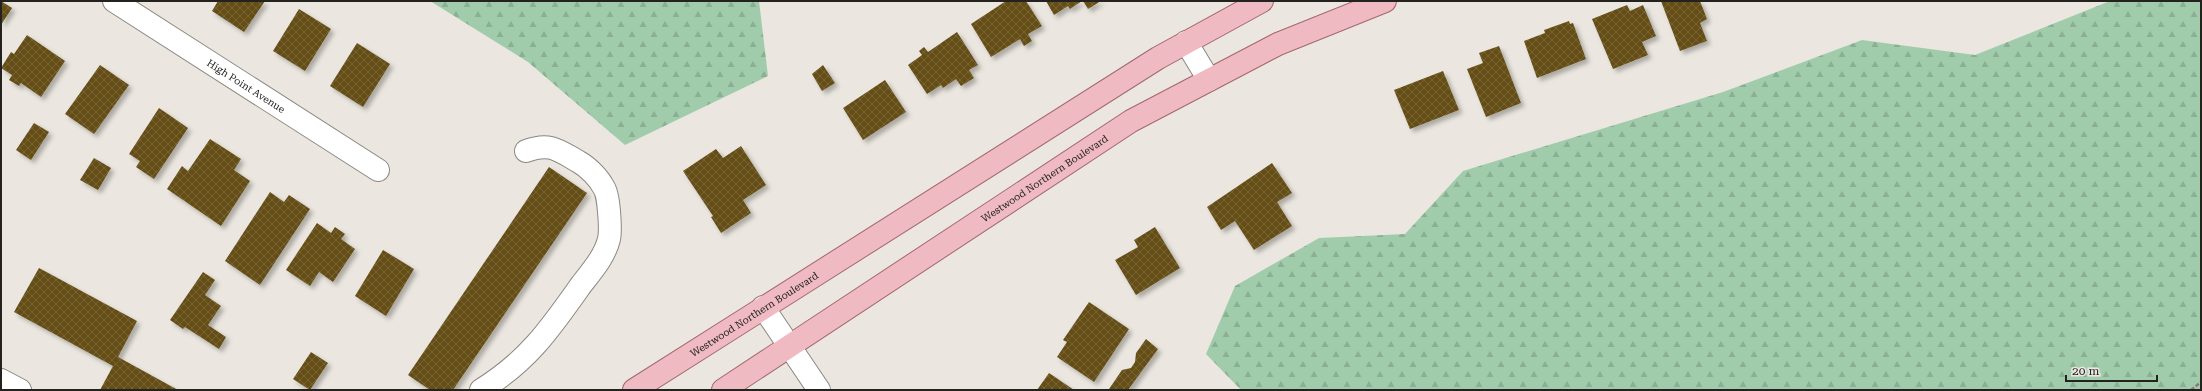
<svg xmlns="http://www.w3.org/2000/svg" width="2202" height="391" viewBox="0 0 2202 391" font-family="'Roboto Serif',serif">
<defs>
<pattern id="forest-firs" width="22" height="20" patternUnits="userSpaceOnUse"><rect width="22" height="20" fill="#a1ccab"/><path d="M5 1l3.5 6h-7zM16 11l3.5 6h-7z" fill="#8aaf93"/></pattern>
<pattern id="building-cross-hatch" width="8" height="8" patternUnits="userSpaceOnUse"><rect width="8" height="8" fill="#654e15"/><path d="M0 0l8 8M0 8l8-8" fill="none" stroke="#776436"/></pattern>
<filter id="shadow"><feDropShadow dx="3.5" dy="3.5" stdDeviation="2" flood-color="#0004"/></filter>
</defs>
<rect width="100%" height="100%" fill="#ebe7e0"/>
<!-- forest -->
<g fill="url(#forest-firs)">
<polygon points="430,1 759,1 768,76 625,145 528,62"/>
<polygon points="2110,1 2201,1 2201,390 1241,390 1206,354 1235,286 1319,238 1405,234 1463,171 1723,92 1862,40 1975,55"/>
</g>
<!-- building -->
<g fill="url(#building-cross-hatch)" filter="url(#shadow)">
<polygon points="1,1 12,8 1,25"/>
<polygon points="218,1 265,1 244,32 212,11"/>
<polygon points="1006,1 1026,1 1042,26 1028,34 1032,41 1024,46 1020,39 991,57 971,24"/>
<polygon points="1046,1 1082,1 1070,9 1068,6 1054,15"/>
<polygon points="1083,1 1101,1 1088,9"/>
<polygon points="1661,1 1700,1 1707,19 1700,23 1707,41 1680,51"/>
<polygon points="1627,5 1630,11 1643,5 1656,36 1642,42 1648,55 1613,69 1592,19"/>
<polygon points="299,9 331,29 305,71 273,51"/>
<polygon points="1569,21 1570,24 1573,23 1586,59 1537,78 1524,41 1545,33 1544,30"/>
<polygon points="957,32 978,65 969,70 974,78 961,86 956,79 943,88 941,85 927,94 908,65 922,55 919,51 924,47 928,52"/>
<polygon points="27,35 65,61 41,97 21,83 19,86 9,80 12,75 1,68 11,52 14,54"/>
<polygon points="357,43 390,64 363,107 330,86"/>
<polygon points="1499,46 1521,103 1486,117 1467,69 1483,63 1479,53"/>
<polygon points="100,65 129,85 94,134 65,114"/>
<polygon points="823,65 835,83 822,91 812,74"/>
<polygon points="1443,71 1459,110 1410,129 1394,90"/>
<polygon points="885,80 906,112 863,140 843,108"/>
<polygon points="159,108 188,128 154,179 136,167 140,161 129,154"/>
<polygon points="34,123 49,132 31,160 16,150"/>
<polygon points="210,139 241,159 234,170 250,181 221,226 167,189 182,166 188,171"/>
<polygon points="741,146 766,185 743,200 751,213 721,233 711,217 713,216 683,171 716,149 723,158"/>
<polygon points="94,158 111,168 98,190 80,180"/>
<polygon points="1272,163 1292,193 1277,202 1292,226 1254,250 1235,221 1221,230 1207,207"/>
<polygon points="549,167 587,193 453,390 430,390 408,375"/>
<polygon points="270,192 284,202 289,195 310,209 260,285 225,261"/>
<polygon points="317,223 331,233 335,227 345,234 341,239 355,249 333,282 319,272 310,286 286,270"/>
<polygon points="1155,227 1180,268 1136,295 1115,260 1138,247 1134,240"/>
<polygon points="383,250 414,269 386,316 355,296"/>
<polygon points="39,268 137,321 118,357 178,390 100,390 113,366 14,312"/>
<polygon points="203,272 215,280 205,295 221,306 208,325 226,337 219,349 185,327 183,329 170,320"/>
<polygon points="1089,302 1129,329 1094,382 1057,357 1067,342 1063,340"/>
<polygon points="1146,339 1158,349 1128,390 1111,390 1109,389 1122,370 1131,368 1135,362 1136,353"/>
<polygon points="311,352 328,363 310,390 293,379"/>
<polygon points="1049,373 1074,390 1037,390"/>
</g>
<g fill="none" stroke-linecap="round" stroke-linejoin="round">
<!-- minor casing -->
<g stroke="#8b8881" stroke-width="24">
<g id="minor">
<path id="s1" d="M114 1 378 170"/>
<polyline points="1186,42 1209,80"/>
<polyline points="763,307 819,390"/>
<polyline points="1,380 20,390"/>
<path d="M481 390C528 361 550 329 581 285 592 271 605 256 609 239 611 230 609 195 604 188 599 178 588 167 579 162 558 150 550 142 526 151"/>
</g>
</g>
<!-- major casing -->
<g stroke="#a2676e" stroke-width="24">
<g id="major">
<path id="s2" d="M634 390 1158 58 1262 1"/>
<path id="s3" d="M723 390 1131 121 1278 44 1385 1"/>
</g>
</g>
<!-- path -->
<polyline stroke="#807e79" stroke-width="2.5" stroke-dasharray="4 2" stroke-linecap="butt" points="2191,390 2201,382"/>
<!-- minor -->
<use href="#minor" stroke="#fff" stroke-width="22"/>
<!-- major -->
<use href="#major" stroke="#f0bac2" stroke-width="22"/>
</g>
<g text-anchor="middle" stroke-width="4" stroke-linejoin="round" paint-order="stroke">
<!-- street labels -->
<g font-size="10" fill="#23221f" stroke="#ebe7e0">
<text dy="4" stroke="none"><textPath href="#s1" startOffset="157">High Point Avenue</textPath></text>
<text dy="4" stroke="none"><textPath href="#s3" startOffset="385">Westwood Northern Boulevard</textPath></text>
<text dy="4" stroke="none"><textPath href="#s2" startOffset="142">Westwood Northern Boulevard</textPath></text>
</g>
</g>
<!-- border -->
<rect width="2202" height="391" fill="none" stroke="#23221f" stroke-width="4"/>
<!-- scale -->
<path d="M2066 375v6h91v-6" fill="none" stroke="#23221f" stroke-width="2"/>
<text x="2072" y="375" font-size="12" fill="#23221f" stroke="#ebe7e0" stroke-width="3" paint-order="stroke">20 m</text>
</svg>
